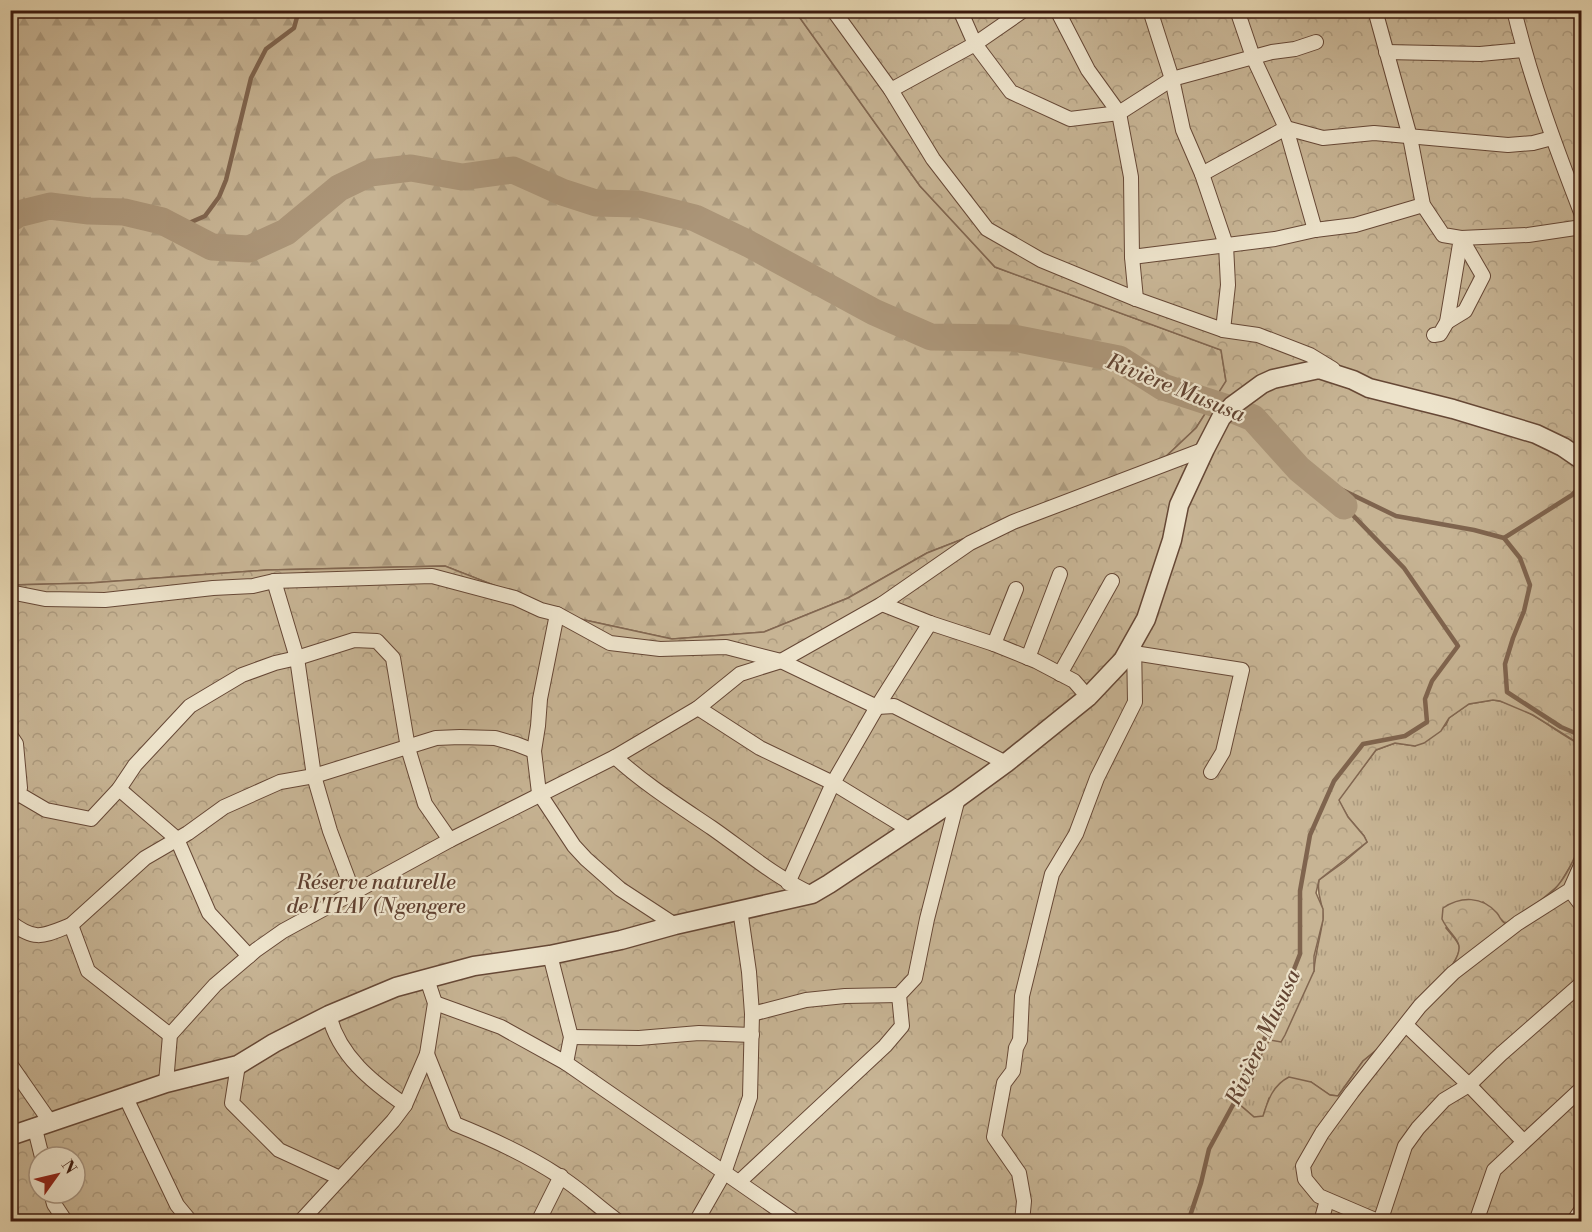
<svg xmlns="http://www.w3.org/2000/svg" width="1592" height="1232" viewBox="0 0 1592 1232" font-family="'Libre Bodoni',serif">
<defs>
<pattern id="grass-tufts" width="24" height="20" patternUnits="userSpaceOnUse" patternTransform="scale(1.5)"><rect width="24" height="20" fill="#c7b494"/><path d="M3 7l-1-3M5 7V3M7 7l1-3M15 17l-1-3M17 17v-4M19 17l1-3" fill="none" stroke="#ac9a7e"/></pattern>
<pattern id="forest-firs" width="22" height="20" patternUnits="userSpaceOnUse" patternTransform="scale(1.5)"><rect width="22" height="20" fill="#c7b494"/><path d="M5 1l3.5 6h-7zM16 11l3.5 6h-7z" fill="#ac9a7e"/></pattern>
<pattern id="park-crowns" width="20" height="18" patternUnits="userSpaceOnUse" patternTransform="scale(1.5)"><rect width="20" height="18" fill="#c7b494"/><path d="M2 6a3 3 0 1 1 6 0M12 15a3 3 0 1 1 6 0" fill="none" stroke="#ac9a7e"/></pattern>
</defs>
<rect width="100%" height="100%" fill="#e4d4af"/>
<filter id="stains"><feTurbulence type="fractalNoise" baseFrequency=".00333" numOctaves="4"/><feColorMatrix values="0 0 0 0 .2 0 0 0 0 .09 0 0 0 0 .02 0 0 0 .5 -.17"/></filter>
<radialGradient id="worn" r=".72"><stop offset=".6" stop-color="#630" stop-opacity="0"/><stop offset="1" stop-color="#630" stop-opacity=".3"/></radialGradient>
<!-- grass -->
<path fill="url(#grass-tufts)" stroke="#826751" stroke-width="1.5" d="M1493 700C1526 704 1553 731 1581 745V843L1573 862 1559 885 1541 900 1506 924 1483 902 1446 928C1459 944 1465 945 1453 964L1386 1042 1363 1061 1338 1096 1330 1095 1311 1082 1269 1098 1263 1117H1254L1239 1104 1252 1081 1264 1048 1314 971C1315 953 1321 936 1323 918 1324 903 1316 897 1319 880L1344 862 1367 842 1364 836 1348 817 1338 800 1376 750 1395 743 1415 746 1446 725 1449 718 1469 704Z"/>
<!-- forest -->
<polygon fill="url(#forest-firs)" stroke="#826751" stroke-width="1.5" points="10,11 795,11 920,186 995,267 1221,350 1226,382 1196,428 1160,462 927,553 848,598 764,632 672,639 580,619 445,566 267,570 90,583 11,585"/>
<!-- park -->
<path fill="url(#park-crowns)" stroke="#826751" stroke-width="1.5" fill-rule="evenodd" d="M795 11H1581V745L1533 715 1500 701 1493 700 1469 704 1449 718 1441 731 1424 743 1415 746 1395 743 1376 750 1339 800 1348 817 1364 836 1367 842 1319 880 1316 893 1323 909V920L1314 956V971L1285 1035 1281 1042 1270 1040 1264 1048 1252 1081 1239 1104 1254 1117 1263 1116C1268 1100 1273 1085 1289 1077L1311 1082 1330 1095 1338 1096 1363 1061 1387 1042 1453 964C1468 940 1452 940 1442 919L1443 908C1461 896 1482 896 1497 913 1501 918 1500 921 1506 924 1524 912 1546 901 1559 884 1569 872 1575 857 1581 843V1221H11L10 585 90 583 267 570 445 566 580 619 672 639 764 632 848 598 927 553 1160 462 1196 428 1226 381 1221 350 995 267 920 186ZM39 1157H75V1193H39Z"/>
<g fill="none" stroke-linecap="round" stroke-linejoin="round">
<!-- stream -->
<g stroke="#7f644e" stroke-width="4.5">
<polyline points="162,221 189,223 205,216 219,197 226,180 251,78 266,49 294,28 299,10"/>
<polyline points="1299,469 1396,516 1474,530 1504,538 1520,558 1530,585 1524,611 1513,638 1505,664 1507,692 1561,727 1582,736"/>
<polyline points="1504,538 1572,495 1582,484"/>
<polyline points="1188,1222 1201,1183 1209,1149 1234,1103 1278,1010 1300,954 1300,891 1310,835 1334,781 1363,744 1405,736 1427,722 1425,699 1432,681 1458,646 1404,568 1344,506"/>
</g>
<!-- river -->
<polyline stroke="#ab9578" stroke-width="27" points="10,219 18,214 50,206 89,211 124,212 162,221 212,247 249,249 286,232 339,188 370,173 411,168 462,177 513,170 562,192 596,203 639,204 695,218 749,244 874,312 931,337 1013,338 1119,359 1163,387 1231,409 1253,418 1299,469 1344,506"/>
<!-- minor casing -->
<g stroke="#664836" stroke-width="16">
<g id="minor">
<polyline points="833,10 891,90 933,159 987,229 1041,260 1136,299 1223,330 1258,335 1310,355 1333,369"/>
<polyline points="960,10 975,44 1011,92 1070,119 1119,113 1172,79 1272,52 1295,49 1316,42"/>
<polyline points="1057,10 1088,70 1119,113 1131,177 1132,257 1136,299"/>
<polyline points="1150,10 1172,79 1183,130 1202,174 1226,245 1228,285 1223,330"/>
<polyline points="1237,10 1253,57 1286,128 1315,230"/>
<polyline points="1375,10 1410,137 1423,205 1443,235 1461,238 1447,322 1440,334 1434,335"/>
<path d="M1514 10C1531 81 1556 148 1582 215"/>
<polyline points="1386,52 1480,54 1523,50"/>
<polyline points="891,90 975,44 1024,10"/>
<polyline points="1202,174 1286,128 1323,138 1374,133 1508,145 1533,143 1552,138"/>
<polyline points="1132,257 1275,239 1315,230 1355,225 1423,205"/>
<polyline points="1447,322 1465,311 1483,276 1461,238 1528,235 1582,227"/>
<polyline points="274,581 297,658 314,776 330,831 353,892"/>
<polyline points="10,592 45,599 105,600 213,588 253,586 274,581 432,576 515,598 541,610 557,614 610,643 660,649 726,647 781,661 877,707 894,706 1006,763"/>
<polyline points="882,604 930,623 994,644 1036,661 1074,681 1088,697"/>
<polyline points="557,614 540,699 538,726 534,751 539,793 574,846 586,859 620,889 675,925"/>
<polyline points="994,644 1016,589"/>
<polyline points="1134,653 1242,670 1223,752 1211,772"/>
<polyline points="1028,658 1060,574"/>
<polyline points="1060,674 1112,581"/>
<polyline points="698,708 760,748 833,783 910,830"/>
<polyline points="10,735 16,744 20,788 10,802"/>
<path d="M615 757C646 785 678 805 712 828 745 851 775 877 812 894"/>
<polyline points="119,789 177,839 209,913 249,956"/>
<polyline points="17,793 46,810 91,819 119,789 135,765 190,706 242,675 275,663 297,658 354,640 377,641 393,658 408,748 425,804 450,840"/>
<polyline points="788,883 833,783 877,707 930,623"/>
<polyline points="1570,890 1582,906"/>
<path d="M10 922C36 942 43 936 71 925L88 971 170 1035"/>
<polyline points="71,925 145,858 188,833 224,807 280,782 314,776 436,738 460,737 495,738 516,744 534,751"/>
<polyline points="550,955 571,1037 566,1063"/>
<polyline points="435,1003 501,1027 566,1063 796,1222"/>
<polyline points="752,1014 806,1000 845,996 899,995"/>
<path d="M329 1015C339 1056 372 1082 405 1105"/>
<polyline points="1406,1025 1469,1085 1523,1141"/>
<polyline points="571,1037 639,1038 699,1033 752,1035"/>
<path d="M427 1054 455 1124C490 1138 527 1155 559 1176 580 1189 598 1207 619 1222"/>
<polyline points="10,1064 51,1123"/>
<polyline points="238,1065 232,1103 279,1150 340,1178"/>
<polyline points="166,1083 170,1035 215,985 256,950 283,931 450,840 615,757 698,708 740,674 781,661 882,604 970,543 1013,522 1205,449"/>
<polyline points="126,1098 177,1205 191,1222"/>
<polyline points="35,1129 42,1157"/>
<polyline points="739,1182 885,1046 902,1026 899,995 915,978 927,919 958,798"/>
<polyline points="51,1193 54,1204 66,1222"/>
<polyline points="300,1222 393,1121 405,1105 427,1054 435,1003 427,979"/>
<polyline points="538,1222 561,1176"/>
<polyline points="696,1222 724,1173 750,1097 752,1014 749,972 740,909"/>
<polyline points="1022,1222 1024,1201 1019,1173 994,1137 1004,1083 1013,1071 1016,1048 1020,1040 1022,996 1052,874 1076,834 1097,778 1135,702 1134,642"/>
<polyline points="1321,1222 1327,1200"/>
<polyline points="1380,1222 1319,1196 1305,1179 1303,1166 1322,1133 1352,1092 1420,1006 1453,973 1518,923 1570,890 1582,863"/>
<polyline points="1380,1222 1405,1146 1418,1128 1444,1100 1469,1085 1501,1054 1582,983"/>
<polyline points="1476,1222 1494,1170 1582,1088"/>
<polyline points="1573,1222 1582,1209"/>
</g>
</g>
<!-- tertiary casing -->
<g stroke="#664836" stroke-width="21">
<polyline id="tertiary" points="10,1136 166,1083 238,1065 274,1043 329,1015 396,987 474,966 550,955 621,940 675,925 812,894 829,884 958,798 1006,763 1088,697 1123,660 1146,619 1172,540 1179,505 1205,449 1221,418 1232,406 1262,384 1273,379 1319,369 1353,380 1369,388 1453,409 1536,434 1563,447 1582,460"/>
</g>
<!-- minor -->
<use href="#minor" stroke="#ede3cb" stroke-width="14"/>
<!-- tertiary -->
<use href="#tertiary" stroke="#ede3cb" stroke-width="18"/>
</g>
<g text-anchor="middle" stroke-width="4.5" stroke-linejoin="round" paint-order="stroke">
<!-- park labels -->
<g font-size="21" font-style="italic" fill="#5f4030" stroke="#ede3cb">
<text x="376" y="889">Réserve naturelle<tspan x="376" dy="24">de l'ITAV (Ngengere</tspan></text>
</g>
<!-- water labels -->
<g font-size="22" font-style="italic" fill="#634533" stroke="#ede3cb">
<text transform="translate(1176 387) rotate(22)" y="8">Rivière Mususa</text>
<text transform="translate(1262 1037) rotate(-65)" y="8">Rivière Mususa</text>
</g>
</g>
<!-- margin -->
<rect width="1592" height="1232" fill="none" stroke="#e4d4af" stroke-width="36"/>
<rect x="12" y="12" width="1568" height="1208" fill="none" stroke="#3c1a0e" stroke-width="3"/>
<rect x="18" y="18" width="1556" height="1196" fill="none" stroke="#3c1a0e" stroke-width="1.5"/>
<!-- north arrow -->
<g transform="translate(57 1175) rotate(56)"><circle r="28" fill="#ede3cb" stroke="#a6937f" stroke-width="1.5"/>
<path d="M0-4.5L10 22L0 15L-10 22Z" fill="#8f2418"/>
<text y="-9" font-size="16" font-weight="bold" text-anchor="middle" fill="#3c1a0e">N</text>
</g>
<rect width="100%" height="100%" filter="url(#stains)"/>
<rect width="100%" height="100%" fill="url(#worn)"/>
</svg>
